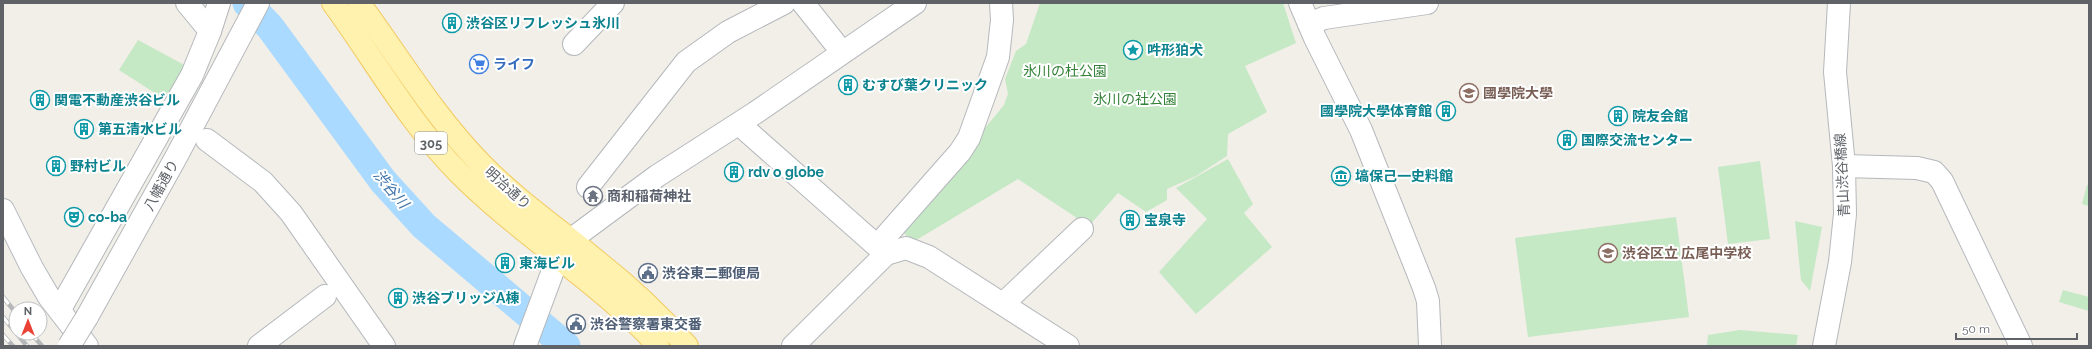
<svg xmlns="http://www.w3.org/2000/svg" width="2092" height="349" viewBox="0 0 2092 349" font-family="Raleway,'Noto Sans JP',sans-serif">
<rect width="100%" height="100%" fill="#f1efe8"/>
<!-- green -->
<g fill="#c5e8c5">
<polygon points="1040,3 1283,3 1296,43 1245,66 1267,112 1228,134 1227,156 1196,176 1167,189 1167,200 1146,212 1118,193 1089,226 1018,179 913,242 901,230 1004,105 1008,94 1005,79 1016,51 1026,44"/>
<polygon points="138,40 188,67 169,102 119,70"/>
<polygon points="1228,159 1253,204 1244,213 1272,247 1196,314 1159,272 1207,219 1176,188"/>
<polygon points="1760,161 1770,239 1728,244 1718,167"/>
<polygon points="2087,185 2089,185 2089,206 2082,204"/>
<polygon points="1676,217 1689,317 1528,337 1515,238"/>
<polygon points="1795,221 1822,227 1810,291 1801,280"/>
<polygon points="2063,290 2089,297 2089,311 2059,302"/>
<polygon points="1740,330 1798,335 1796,346 1707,346 1708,335"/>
</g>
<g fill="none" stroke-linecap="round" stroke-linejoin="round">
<!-- river -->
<polyline stroke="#aadaff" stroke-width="29" points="247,3 270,27 383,181 424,226 566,346"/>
<!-- minor casing -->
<g stroke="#b5b8bc" stroke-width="24">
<g id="minor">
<polyline points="187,3 210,31"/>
<polyline points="803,3 842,52"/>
<polyline points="1300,3 1315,38 1361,130 1424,288 1428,301 1430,346"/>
<polyline points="1309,24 1324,18 1427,3"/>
<polyline points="574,44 613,3"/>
<polyline points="739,124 886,254"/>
<polyline points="207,140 263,182 291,213 384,346"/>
<polyline points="1844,166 1917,168 1934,172 1942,181 2021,346"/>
<polyline points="588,187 686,62 728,32 784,3"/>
<polyline points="3,210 32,268 49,297 87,346"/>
<polyline points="881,249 885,237 960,152 969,138 998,57 1002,20 1001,3"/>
<polyline points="1003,304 1082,229"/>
<polyline points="60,309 192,75 210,31 219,3"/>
<polyline points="87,317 175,159 258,3"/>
<polyline points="259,346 325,296"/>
<polyline points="525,346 558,257 569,241 657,176 755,113 915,3"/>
<polyline points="793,346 886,254 906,248 929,257 1068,346"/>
<polyline points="1824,346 1840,262 1845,214 1844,166 1835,72 1839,3"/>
</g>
</g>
<!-- major casing -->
<g stroke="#f2c960" stroke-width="24">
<g id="major">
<path d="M333 3C374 59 410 124 459 173 505 219 559 256 608 298 625 313 644 328 658 346"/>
<path d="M359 3C399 57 434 116 481 164 517 201 560 230 599 263 631 288 660 316 687 346"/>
</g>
</g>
<!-- minor -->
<use href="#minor" stroke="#fff" stroke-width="22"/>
<!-- major -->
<use href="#major" stroke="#fff2af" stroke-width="22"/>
<!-- rail casing -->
<g stroke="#b6b7b8" stroke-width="4.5">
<g id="rail">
<polyline points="3,297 16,313"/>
<polyline points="3,317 27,346"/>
<polyline points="31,333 42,346"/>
<polyline points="3,335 13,346"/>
</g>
</g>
<!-- rail -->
<use href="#rail" stroke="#fff" stroke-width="3" stroke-dasharray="9" stroke-linecap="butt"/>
<!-- minor-bridge casing -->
<g stroke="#b5b8bc" stroke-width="24" stroke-linecap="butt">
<polyline id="minor-bridge" points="69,346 87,317"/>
</g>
<!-- minor-bridge -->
<use href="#minor-bridge" stroke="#fff" stroke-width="22"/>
</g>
<!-- icons -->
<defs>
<g id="building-ring" transform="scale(1)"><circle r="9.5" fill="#fff" stroke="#0f9aa8" stroke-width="1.5"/><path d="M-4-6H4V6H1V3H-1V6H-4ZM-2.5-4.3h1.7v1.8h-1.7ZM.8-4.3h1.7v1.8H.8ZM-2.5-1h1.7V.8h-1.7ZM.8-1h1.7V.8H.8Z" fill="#0f9aa8"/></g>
<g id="sight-ring" transform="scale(1)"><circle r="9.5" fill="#fff" stroke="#0f9aa8" stroke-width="1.5"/><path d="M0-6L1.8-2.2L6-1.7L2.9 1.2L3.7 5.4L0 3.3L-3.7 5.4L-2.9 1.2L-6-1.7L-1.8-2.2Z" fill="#0f9aa8"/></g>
<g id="supermarket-ring" transform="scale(1)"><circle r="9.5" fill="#fff" stroke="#3f7fe0" stroke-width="1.5"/><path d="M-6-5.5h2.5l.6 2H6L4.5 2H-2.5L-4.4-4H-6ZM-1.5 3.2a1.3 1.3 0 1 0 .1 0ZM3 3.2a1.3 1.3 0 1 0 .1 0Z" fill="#3f7fe0"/></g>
<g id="university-ring" transform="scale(1)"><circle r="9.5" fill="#fff" stroke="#8d6e63" stroke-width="1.5"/><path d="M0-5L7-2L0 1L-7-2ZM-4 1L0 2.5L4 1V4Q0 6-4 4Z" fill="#8d6e63"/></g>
<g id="museum-ring" transform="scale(1)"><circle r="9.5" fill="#fff" stroke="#0f9aa8" stroke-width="1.5"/><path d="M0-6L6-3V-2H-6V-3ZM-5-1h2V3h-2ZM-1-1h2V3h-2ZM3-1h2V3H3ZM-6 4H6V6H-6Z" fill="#0f9aa8"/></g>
<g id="temple-ring" transform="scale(1)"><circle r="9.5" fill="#fff" stroke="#6b7280" stroke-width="1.5"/><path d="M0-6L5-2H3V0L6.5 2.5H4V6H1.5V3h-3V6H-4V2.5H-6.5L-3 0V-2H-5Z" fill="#6b7280"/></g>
<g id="theatre-ring" transform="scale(1)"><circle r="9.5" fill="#fff" stroke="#0f9aa8" stroke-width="1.5"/><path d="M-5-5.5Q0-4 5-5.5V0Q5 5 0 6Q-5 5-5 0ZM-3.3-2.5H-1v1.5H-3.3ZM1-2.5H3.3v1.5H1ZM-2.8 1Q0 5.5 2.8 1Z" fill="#0f9aa8"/></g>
<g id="school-ring" transform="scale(1)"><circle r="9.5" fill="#fff" stroke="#8d6e63" stroke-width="1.5"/><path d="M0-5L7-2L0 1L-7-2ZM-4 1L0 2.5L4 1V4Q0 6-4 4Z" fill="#8d6e63"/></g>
<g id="civic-ring" transform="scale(1)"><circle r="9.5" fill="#fff" stroke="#5c6f8a" stroke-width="1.5"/><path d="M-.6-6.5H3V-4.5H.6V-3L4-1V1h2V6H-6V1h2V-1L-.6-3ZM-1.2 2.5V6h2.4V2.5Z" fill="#5c6f8a"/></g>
</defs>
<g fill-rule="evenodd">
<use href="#building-ring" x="452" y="23"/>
<use href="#sight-ring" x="1133" y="50"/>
<use href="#supermarket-ring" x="479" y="64"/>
<use href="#building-ring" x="848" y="85"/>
<use href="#university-ring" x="1469" y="93"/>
<use href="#building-ring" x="40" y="100"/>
<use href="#building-ring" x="1446" y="111"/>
<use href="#building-ring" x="1618" y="116"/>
<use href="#building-ring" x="84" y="129"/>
<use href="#building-ring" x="1567" y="140"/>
<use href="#building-ring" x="56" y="166"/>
<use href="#building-ring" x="734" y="172"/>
<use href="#museum-ring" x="1341" y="176"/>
<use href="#temple-ring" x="593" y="196"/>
<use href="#theatre-ring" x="74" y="217"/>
<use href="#building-ring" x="1130" y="220"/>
<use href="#school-ring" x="1608" y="253"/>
<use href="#building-ring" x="505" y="263"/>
<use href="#civic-ring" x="648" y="273"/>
<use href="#building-ring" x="398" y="298"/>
<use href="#civic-ring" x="576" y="324"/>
</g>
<g text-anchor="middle" stroke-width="4" stroke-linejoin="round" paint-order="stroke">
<!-- shield labels -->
<rect fill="#fff" stroke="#8f9295" stroke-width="1" x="415" y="132" width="32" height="22" rx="3"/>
<g font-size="13" font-weight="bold" fill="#5f6368">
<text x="431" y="148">305</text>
</g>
<!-- culture labels -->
<g font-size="14" font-weight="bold" fill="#0d838f" stroke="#fff" text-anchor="start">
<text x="466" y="28">渋谷区リフレッシュ氷川</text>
<text x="1147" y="55">吽形狛犬</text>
<text x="862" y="90">むすび葉クリニック</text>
<text x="54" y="105">関電不動産渋谷ビル</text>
<text x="1432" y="116" text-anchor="end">國學院大學体育館</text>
<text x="1632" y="121">院友会館</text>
<text x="98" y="134">第五清水ビル</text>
<text x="1581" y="145">国際交流センター</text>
<text x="70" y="171">野村ビル</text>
<text x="748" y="177">rdv o globe</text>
<text x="1355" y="181">塙保己一史料館</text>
<text x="88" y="222">co-ba</text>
<text x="1144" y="225">宝泉寺</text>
<text x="519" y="268">東海ビル</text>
<text x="412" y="303">渋谷ブリッジA棟</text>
</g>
<!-- shop labels -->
<g font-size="14" font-weight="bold" fill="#366cbe" stroke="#fff" text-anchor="start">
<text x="493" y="69">ライフ</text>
</g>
<!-- park labels -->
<g font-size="14" fill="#348238" stroke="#fff">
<text x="1065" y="76">氷川の杜公園</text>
<text x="1135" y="104">氷川の社公園</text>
</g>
<!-- education labels -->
<g font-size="14" font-weight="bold" fill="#785e54" stroke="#fff" text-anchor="start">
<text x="1483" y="98">國學院大學</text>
<text x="1622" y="258">渋谷区立 広尾中学校</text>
</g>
<!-- street labels -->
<g font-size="14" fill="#5f6368" stroke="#fff">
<text transform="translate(1842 175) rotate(-93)" y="5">青山渋谷橋線</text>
<text transform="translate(161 185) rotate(-61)" y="5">八幡通り</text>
<text transform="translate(508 188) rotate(42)" y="5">明治通り</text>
</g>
<!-- worship labels -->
<g font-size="14" font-weight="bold" fill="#5b616d" stroke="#fff" text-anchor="start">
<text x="607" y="201">商和稲荷神社</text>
</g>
<!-- service labels -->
<g font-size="14" font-weight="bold" fill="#4e5e75" stroke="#fff" text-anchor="start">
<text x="662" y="278">渋谷東二郵便局</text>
<text x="590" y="329">渋谷警察署東交番</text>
</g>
<!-- water labels -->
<g font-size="15" font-style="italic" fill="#4174aa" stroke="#fff">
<text transform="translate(391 189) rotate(50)" y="5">渋谷川</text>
</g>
</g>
<!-- border -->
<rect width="2092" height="349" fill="none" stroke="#5f6368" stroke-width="8"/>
<!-- north arrow -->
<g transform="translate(28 321)"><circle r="19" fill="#ffffff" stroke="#bfc1c3"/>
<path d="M0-3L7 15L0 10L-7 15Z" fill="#ea4335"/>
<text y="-6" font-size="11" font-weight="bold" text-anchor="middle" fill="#5f6368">N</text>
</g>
<!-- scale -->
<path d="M1956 333v6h121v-6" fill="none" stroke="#5f6368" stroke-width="2"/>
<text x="1962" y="333" font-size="12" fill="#5f6368" stroke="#ffffff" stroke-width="3" paint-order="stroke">50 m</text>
</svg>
